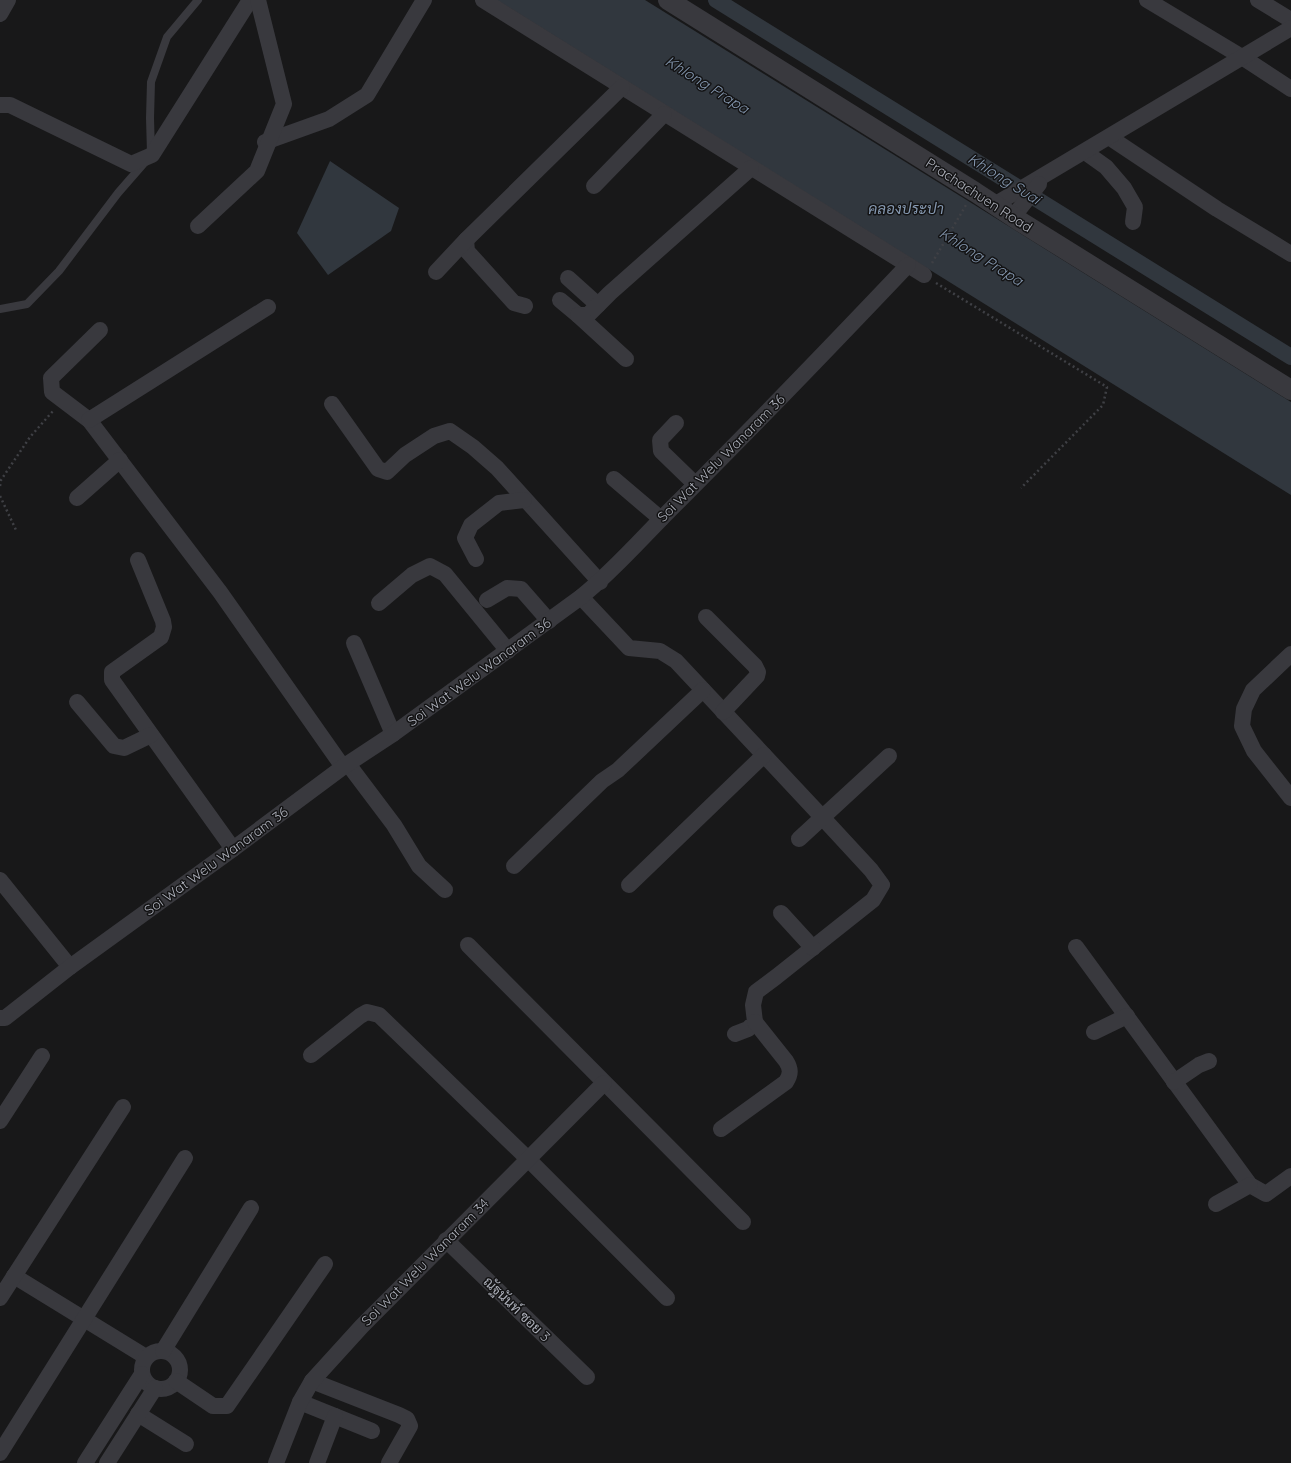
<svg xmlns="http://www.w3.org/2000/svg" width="1291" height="1463" viewBox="0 0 1291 1463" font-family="Quicksand,Sarabun,sans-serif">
<rect width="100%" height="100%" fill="#181819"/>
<!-- water -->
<g fill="#31373e">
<polygon points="497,0 645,0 1291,402 1291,495"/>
<polygon points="330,161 399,208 391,231 328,275 297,233"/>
</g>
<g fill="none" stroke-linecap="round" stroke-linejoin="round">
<!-- canal -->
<polyline stroke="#31373e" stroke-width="16" points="716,0 1291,357"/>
<!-- path -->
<g stroke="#3f4045" stroke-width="2.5" stroke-dasharray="2 3" stroke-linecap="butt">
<polyline points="932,263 966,205"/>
<polyline points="936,283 1107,387 1103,405 1021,488"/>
<polyline points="0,486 1,480 30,437 53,411"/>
<polyline points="0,496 16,530"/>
</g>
<!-- service -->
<g stroke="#39393e" stroke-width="8">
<polyline points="151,153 150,118 151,82 167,37 198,0"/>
<polyline points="0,309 27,304 59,271 118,193 145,162"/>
</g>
<!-- minor -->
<g stroke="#39393e" stroke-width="16">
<polyline points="483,0 924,275"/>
<polyline points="1147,0 1242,57 1291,89"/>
<polyline points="1258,0 1291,20"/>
<polyline points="0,14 8,0"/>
<polyline points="0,105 10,105 131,164 152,155 250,0"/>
<polyline points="1109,137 1217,209 1291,254"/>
<polyline points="265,142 329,119 367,95 424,0"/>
<polyline points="1085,152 1106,167 1124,188 1135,207 1133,222"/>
<polyline points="594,186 664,114"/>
<polyline points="994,205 1291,28"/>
<polyline points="1013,217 1039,184"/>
<polyline points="198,226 257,171 284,104 258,0"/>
<polyline points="466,240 467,251 514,303 525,306"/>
<polyline points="436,272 466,240 622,87"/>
<polyline points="568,278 598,305"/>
<polyline points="560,300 578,315 588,315 610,293 751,168"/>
<polyline points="578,315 626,359"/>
<polyline points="100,330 51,378 52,392 89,420 220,592 343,767"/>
<polyline points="332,404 378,469 387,472 405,455 434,436 450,431 473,447 497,468 600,582"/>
<polyline points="89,420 268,307"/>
<polyline points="676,423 660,440 661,451 695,484"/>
<polyline points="614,479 661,519"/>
<polyline points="77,498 120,460"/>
<polyline points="476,559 465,538 471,525 499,503 524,500"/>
<polyline points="138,560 163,621 164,627 161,637 112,672 112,680 233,849"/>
<polyline points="581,597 629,648 660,651 676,661 822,817 871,870 882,885 873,900 776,977 756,992 753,1005 755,1022 748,1029 735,1034"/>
<polyline points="487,600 507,588 521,589 549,621"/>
<polyline points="379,603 412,575 430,566 445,574 508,651"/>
<polyline points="706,617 755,666 758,672 757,676 723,712"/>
<polyline points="354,643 393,734"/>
<polyline points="1291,654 1253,690 1244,709 1242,726 1254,751 1291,798"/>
<polyline points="77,702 114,746 124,748 151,735"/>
<polyline points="348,764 394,825 419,866 445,890"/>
<polyline points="799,839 889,756"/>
<polyline points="514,866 602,781 618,770 703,690"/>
<polyline points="0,880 70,967"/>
<polyline points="629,885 764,755"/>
<polyline points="781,913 813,948"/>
<polyline points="468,945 743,1222"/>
<polyline points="1076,947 1250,1185 1266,1194 1291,1176"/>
<path d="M0 1018H5L70 967 233 849 343 767 393 734 581 597C617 568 647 532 680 500 757 423 833 344 908 265"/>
<polyline points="1094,1032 1127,1016"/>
<polyline points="311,1055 360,1016 367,1012 379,1015 528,1159 667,1298"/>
<polyline points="1174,1082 1199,1065 1209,1061"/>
<polyline points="0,1121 42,1056"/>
<path d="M721 1129 786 1082C791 1074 791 1069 786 1061L755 1022"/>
<polyline points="1216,1204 1250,1185"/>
<polyline points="446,1240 587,1377"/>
<polyline points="14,1276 146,1357"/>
<polyline points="0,1298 123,1107"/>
<circle cx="161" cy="1370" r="19"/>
<polyline points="163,1351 251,1208"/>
<polyline points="176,1381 213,1406 227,1406 325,1264"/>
<polyline points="312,1381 399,1415 407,1419 410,1426 389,1463"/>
<polyline points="300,1402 372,1431"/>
<polyline points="138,1414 186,1444"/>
<polyline points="0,1453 185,1158"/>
<polyline points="85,1463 142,1374"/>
<polyline points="107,1463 155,1388"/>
<polyline points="276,1463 300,1402 312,1381 362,1326 604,1083"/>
<polyline points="317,1463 335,1416"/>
</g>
<!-- tertiary -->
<polyline stroke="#39393e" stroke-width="20" points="668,0 975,192 1013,217 1291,390"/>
</g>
<g text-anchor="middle" stroke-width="3" stroke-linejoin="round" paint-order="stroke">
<!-- street labels -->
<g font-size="14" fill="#abaeb8" stroke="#131314">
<text transform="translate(979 195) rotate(33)" y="5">Prachachuen Road</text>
<text transform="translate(721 458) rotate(-45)" y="5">Soi Wat Welu Wanaram 36</text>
<text transform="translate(479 672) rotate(-36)" y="5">Soi Wat Welu Wanaram 36</text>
<text transform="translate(216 861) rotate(-36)" y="5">Soi Wat Welu Wanaram 36</text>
<text transform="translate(425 1262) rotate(-45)" y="5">Soi Wat Welu Wanaram 34</text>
<text transform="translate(517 1309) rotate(44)" y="5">ณัฐนันท์ ซอย 3</text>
</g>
<!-- water labels -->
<g font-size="15" font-style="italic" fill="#8598b0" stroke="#131314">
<text transform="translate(707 85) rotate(32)" y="5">Khlong Prapa</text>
<text transform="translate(1004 179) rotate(32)" y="5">Khlong Suai</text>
<text x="906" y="214">คลองประปา</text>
<text transform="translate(981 257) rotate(32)" y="5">Khlong Prapa</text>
</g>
</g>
</svg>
